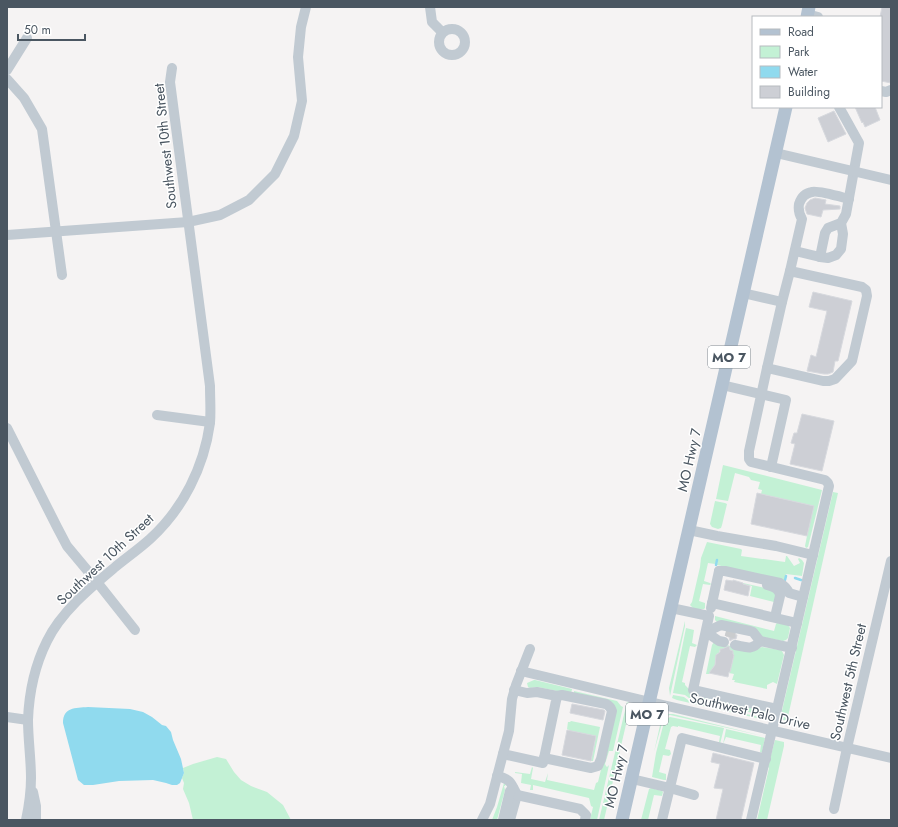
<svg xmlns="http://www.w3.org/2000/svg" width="898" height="827" viewBox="0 0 898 827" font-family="Jost,sans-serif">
<rect width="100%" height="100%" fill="#f5f3f3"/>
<!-- green -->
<g fill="#c3f1d5">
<polygon points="723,465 822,490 808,547 806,548 805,546 813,506 761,494 762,490 758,489 760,482 751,480 749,477 735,473 728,501 716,499"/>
<polygon points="833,492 838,493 787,721 780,719"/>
<polygon points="715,501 725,503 727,504 722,525 721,528 718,529 712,527 710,524"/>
<polygon points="707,542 741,549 742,550 741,556 785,562 786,556 787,556 794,566 800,563 798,559 799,558 802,560 804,563 802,576 786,574 784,580 717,565 718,560 717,560 715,564 708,563 704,581 710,583 711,584 710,585 703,584 699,601 705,603 705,608 704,609 694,609 690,605 692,602 700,567 701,558"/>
<polygon points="743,583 769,589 777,593 774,602 750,596 752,586 743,584"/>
<polygon points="715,616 774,631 776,624 777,623 788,625 790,628 788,638 786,640 783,641 762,637 717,622 715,620"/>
<polygon points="685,621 685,626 670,696 669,688"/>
<path d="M686 628 694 630 692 643 697 645 695 647 690 646 682 682 685 683V685C690 689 692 696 698 698L697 700 689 698 685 695 673 693Z"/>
<polygon points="714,642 751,651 762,647 780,650 782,651 784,655 777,684 773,682 767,685 767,689 734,682 735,680 732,680 734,674 729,673 730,672 734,655 731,654 731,651 720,649 719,654 718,653 716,655 715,665 709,674 706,674 712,645"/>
<polygon points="534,680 535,680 572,689 571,694 538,687 530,688 528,687 527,683"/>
<polygon points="574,691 617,701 621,706 623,707 613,751 609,751 605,764 606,766 607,767 609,765 597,820 590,820 593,807 591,806 589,798 533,785 533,790 530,790 531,785 521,783 522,774 515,773 515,772 530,774 532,767 533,768 531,779 545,782 548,773 547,780 594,790 596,783 598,782 615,712 574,694"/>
<polygon points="673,695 684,697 688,700 767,719 764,720 761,719 677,700 672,698"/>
<polygon points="701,697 768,712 770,714 770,716 766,716 700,701"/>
<polygon points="627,702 629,703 630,707 604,820 599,820"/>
<polygon points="669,714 673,714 763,736 670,715 666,716 663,720 654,752 661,721 664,717"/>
<polygon points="670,717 724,728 720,744 719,742 720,736 678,726 678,727 673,726 671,727 665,749 670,750 671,754 669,756 663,755 659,772 666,774 666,780 664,780 652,777 656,753 664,722 666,719"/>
<polygon points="571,721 600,727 593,761 591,761 596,736 569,731 569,730 567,729 568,722 570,722"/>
<polygon points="726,729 765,738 762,752 761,753 760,752 761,745 726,737 723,744"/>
<polygon points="775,740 784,742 784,746 767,820 757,820 769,768 768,767 768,766"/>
<polygon points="217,757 226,759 234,772 241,780 251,786 267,792 283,805 291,820 193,820 189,803 183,789 184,783 182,778 184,773 183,768 193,764"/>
<polygon points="504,783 506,784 505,786 504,786 505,790 497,820 492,820 497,807"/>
<polygon points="651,788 662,791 663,792 662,796 654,795 648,820 641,820 649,789"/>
</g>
<!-- water -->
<path fill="#90daee" d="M88 707 130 709 143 712 152 717 162 725 166 726 171 732 173 740 181 759 184 773 180 783 177 785H172L166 783 153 780 119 781 93 785H84L78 780 63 723C63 707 75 708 88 707Z"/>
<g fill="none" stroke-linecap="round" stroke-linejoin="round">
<!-- stream -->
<g stroke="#90daee" stroke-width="2.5">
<polyline points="716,565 717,560"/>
<polyline points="795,578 801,580"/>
<polyline points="785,580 786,576"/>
</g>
</g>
<!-- building -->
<g fill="#cdcfd5" stroke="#d7d9de">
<polygon points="882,7 891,7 891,83 881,81 881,17 880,17"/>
<polygon points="855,107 875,107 880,120 865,127 863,122 862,123"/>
<polygon points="834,111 846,134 828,142 818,118"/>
<polygon points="815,198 826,200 825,204 840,206 840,209 823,210 821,217 807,214 805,208 807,203 810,200"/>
<polygon points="813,292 852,301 838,361 835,361 833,372 828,374 824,374 807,371 811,355 816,357 827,311 809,307"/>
<polygon points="802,414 834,421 822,471 790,464 795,444 791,443 794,433 797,433"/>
<polygon points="757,493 814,506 807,536 751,524"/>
<polygon points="726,580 733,581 733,580 743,583 743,584 750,586 748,596 724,590"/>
<polygon points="726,633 737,635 736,639 733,639 730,641 729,637 726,636"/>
<polygon points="729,646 730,650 733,651 733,654 734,655 730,672 729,672 728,677 709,673 715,665 716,655 720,652 720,649 722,649"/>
<polygon points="572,704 604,710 605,711 603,720 570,713"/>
<polygon points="567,730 596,736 591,761 562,755"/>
<polygon points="713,753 754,763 741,820 716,820 723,789 714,788 720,764 711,762"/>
</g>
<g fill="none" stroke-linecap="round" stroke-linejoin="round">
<!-- minor-tunnel -->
<polyline stroke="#caccce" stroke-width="10" stroke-dasharray="10 5" stroke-linecap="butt" points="726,631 737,634"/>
<!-- minor -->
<g stroke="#c1cad2" stroke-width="10">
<polyline points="430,7 432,22 442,32"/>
<polyline points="807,14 818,17"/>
<circle cx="452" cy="42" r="13"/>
<polyline points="7,70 27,38"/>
<polyline points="7,79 24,98 42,129 62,275"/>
<polyline points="881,91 886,92 891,90"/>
<polyline points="839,107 859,143 846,214 841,223 828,228 825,233 820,257 828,258 836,255 841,249 843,234 841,223"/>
<polyline points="776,153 891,180"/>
<polyline points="7,235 188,222 220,215 249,200 275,174 294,136 302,101 298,57 301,27 306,7"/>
<polyline points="795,251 820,257"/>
<polygon points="790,271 862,287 866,290 867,296 852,361 835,379 829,381 823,381 767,368 782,302"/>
<path d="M790 271 802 219C799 214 798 210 799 204 801 198 805 193 812 192 817 190 841 197 849 199"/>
<polyline points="743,293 782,302"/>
<polyline points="722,385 786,400 771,467"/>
<polyline points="157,415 210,422"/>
<polyline points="7,428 57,527 67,546 97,582 135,630"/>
<polyline points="689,530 717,536 776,546 813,555"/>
<path d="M719 571H725L780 583C785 586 787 588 789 593L803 597"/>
<path d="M767 585C774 587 780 589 780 596L775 617"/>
<polyline points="712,603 797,623"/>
<polyline points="671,608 709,616 693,690 777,709"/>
<polyline points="711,608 719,571"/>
<polyline points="706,632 721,625 750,631 753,632 760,641 792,648"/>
<polyline points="706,632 719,641 724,642"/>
<path d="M735 645C746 647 752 651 760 641"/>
<polyline points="521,671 650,702 891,758"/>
<polyline points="7,717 28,720"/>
<polyline points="503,754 543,763 557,696 537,692 527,693 514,690"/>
<path d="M544 758 591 768 598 766 601 759 612 711C611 708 610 706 606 704L562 695 557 696"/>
<path d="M497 776C511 779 511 783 517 795L510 820"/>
<polyline points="632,779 670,788 694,795"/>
<polyline points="33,792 36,806 36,820"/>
<polyline points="517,795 580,809 586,815 585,820"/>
<polyline points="834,809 847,748 891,561"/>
<path d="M26 820C29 806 31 792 31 778 31 759 28 739 28 720 29 693 35 665 47 641 61 612 90 588 114 568 126 558 139 549 150 539 183 509 204 467 210 423 211 411 210 399 210 386L170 82 172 68"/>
<polyline points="482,820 490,804 498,773 509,731 512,699 516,685 530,649"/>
<polyline points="503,820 510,791 513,788"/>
<polyline points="662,820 682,738 766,759"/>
<polyline points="751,820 829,486 828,483 825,480 751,462 749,459 749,451 767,368"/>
</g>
<!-- major -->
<g stroke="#b3c2d1" stroke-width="13">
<polyline points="807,17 809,7"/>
<polyline points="622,820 786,107"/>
</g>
</g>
<g text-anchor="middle" stroke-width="3" stroke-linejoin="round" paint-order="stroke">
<!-- shield labels -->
<g fill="#fff" stroke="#808990" stroke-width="1">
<rect x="708" y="346" width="42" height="22" rx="3"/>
<rect x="626" y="703" width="42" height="22" rx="3"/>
</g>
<g font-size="13" font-weight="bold" fill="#4a5661">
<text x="729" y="362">MO 7</text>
<text x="647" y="719">MO 7</text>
</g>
<!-- street labels -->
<g font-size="14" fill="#4a5661" stroke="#fff">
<text transform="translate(165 146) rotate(-96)" y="5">Southwest 10th Street</text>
<text transform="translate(689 460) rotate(-77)" y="5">MO Hwy 7</text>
<text transform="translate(105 559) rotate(-43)" y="5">Southwest 10th Street</text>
<text transform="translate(848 682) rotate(-77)" y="5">Southwest 5th Street</text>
<text transform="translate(750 711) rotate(13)" y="5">Southwest Palo Drive</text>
<text transform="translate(616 776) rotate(-77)" y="5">MO Hwy 7</text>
</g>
</g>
<!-- border -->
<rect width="898" height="827" fill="none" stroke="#4a5661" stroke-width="16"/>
<!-- legend -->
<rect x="752" y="16" width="130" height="92" fill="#ffffff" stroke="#b7bbc0"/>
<rect x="760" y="29" width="20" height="6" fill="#b3c2d1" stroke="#b7bbc0"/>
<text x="788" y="36" font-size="12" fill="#4a5661">Road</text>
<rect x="760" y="46" width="20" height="12" fill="#c3f1d5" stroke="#b7bbc0"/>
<text x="788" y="56" font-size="12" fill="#4a5661">Park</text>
<rect x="760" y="66" width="20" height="12" fill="#90daee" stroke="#b7bbc0"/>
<text x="788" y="76" font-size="12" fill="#4a5661">Water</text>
<rect x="760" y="86" width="20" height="12" fill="#cdcfd5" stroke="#b7bbc0"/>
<text x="788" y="96" font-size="12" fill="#4a5661">Building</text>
<!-- scale -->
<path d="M18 34v6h67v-6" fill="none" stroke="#4a5661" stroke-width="2"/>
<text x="24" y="34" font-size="12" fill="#4a5661" stroke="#ffffff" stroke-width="3" paint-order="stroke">50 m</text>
</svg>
